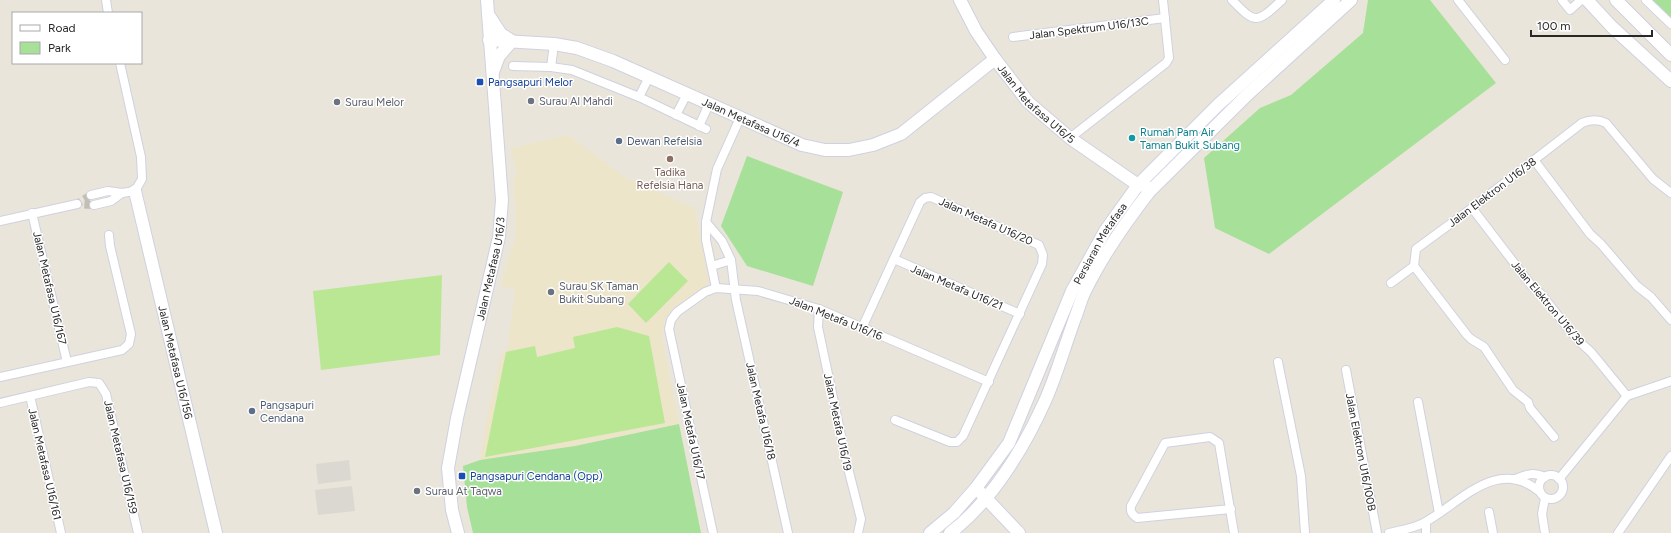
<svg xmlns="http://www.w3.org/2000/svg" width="1671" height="533" viewBox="0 0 1671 533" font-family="Figtree,sans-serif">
<rect width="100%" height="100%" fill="#eae5da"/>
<!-- education -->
<polygon fill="#ece5ca" points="568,135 626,178 695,208 709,285 673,308 665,319 662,338 679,424 575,446 480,460 488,411 500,358 508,347 515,290 501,286 512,246 515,244 516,203 514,204 514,175 517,174 511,148"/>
<!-- green -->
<g fill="#a7e098">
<polygon points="1368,0 1430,0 1496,83 1269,254 1215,228 1204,158 1260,108 1291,95 1363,33"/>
<polygon points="1650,0 1671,0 1671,22"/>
<polygon points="747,156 843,192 813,286 747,266 721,226"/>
<polygon points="679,424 701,533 473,533 467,507 463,466 480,460 575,446"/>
</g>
<!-- pitch -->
<g fill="#b9e794">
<polygon points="669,262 688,281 646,323 628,304"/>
<polygon points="442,275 440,355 321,370 313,291"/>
<polygon points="617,327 649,336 665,423 485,457 506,352 535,346 537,357 575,348 573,337"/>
</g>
<!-- plaza -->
<g fill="#dbd8d1">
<polygon points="349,460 351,480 318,484 316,464"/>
<polygon points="352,486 355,511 318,515 315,490"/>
</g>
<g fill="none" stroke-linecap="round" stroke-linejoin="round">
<!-- street-tunnel -->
<polyline stroke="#c3bfb6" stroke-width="8" stroke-dasharray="8 4" stroke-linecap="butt" points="91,195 77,204 94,205"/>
<!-- street casing -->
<g stroke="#cfd1e1" stroke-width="10">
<g id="street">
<polyline points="106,0 108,13"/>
<path d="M1232 0C1256 25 1257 23 1282 0"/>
<polyline points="1458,0 1505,60"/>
<polyline points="1562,0 1570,10 1581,0"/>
<polyline points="1646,0 1671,24"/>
<polyline points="1013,37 1165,18"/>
<polyline points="513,66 551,67 572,70 639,97 706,129"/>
<polyline points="551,67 554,44"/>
<polyline points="639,97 649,77"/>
<polyline points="676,115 687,94"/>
<polyline points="699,126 709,104"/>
<polyline points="1070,138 1166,63 1169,58 1163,0"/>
<polyline points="1534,160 1590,234 1601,244 1637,286 1651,297 1671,320"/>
<polyline points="91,195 108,191 122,193 135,191 142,179 141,157 120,63"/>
<polyline points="94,205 111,201 122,193"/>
<polyline points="1472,208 1531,285 1542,295 1570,331 1582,344 1591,352 1627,396"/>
<polyline points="32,213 67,362"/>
<polyline points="0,221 77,204"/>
<polyline points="706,222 722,241 731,260 736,300 788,533"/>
<polyline points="894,259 1020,314"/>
<polyline points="712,266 731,260"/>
<path d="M1414 266 1416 249 1472 208 1582 123C1591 119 1598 119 1606 123L1653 179 1671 193"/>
<polyline points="1414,266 1467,335 1471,339 1484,347 1513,390 1528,402 1530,408 1554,437"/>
<polyline points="1391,283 1414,266"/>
<polyline points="716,288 706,240 706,222 717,169 740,118"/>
<polyline points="819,309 818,327 848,468 861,519 858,533"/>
<polyline points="862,328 920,202 925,198 931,197 1039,245 1043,255 1042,264 963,436 957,442 950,442 895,420"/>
<polyline points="1278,362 1301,476 1305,533"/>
<polyline points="1346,370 1377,533"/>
<polyline points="0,377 122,350 129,344 131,334 110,246 109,235"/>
<polyline points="30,396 61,533"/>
<polyline points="1418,402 1439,513"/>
<polyline points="0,403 89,382 99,383 106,394 138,533"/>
<circle cx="1551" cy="487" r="12"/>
<path d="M1515 479C1528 474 1532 472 1545 477"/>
<polyline points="1559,479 1627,396 1671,381"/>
<path d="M1231 509 1137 518C1132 514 1130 512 1131 506L1165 443 1210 437 1219 443 1234 533"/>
<polyline points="1489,512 1493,533"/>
<polyline points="1426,522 1426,533"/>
<polyline points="713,533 669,329 671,320 677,312 705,292 716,288 758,291 819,309 989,382"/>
<path d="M1389 533C1401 530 1417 528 1427 521 1463 500 1498 457 1540 492"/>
<polyline points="1545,533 1542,514 1545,498"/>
<polyline points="1618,533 1671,456"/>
</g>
</g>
<!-- secondary casing -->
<g stroke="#cfd1e1" stroke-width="14">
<g id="secondary">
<path id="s1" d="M960 0 976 31 995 59 1028 102 1070 138 1138 185 1146 186"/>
<polyline points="1587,0 1612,27 1671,81"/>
<polyline points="1616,0 1671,55"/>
<polyline points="488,14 501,34 512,41 499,56 493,72"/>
<path id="s2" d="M489 40 554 44 577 48 613 61 802 145 825 150H849L873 145 901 134 995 59"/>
<path id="s3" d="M135 191 216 533"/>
<polyline points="981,493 1019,533"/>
<path id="s4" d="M458 533 452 510 448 468 457 418 499 237 502 200 487 0"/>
<path id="s5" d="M930 533 954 513 976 488 1009 443 1072 291 1105 231 1138 185 1218 105 1334 0"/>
<path d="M950 533C991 502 1024 448 1045 401 1057 374 1065 345 1075 318 1079 308 1081 298 1086 289 1103 255 1125 223 1149 192L1248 94 1351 0"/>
</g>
</g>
<!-- street -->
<use href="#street" stroke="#fff" stroke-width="8"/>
<!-- secondary -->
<use href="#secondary" stroke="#fff" stroke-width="12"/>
</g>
<!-- markers -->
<g fill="#1a4fb4" stroke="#fff" stroke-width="1.5">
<rect x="476" y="78" width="8" height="8" rx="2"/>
<rect x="458" y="472" width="8" height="8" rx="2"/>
</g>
<g fill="#6b7280" stroke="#fff" stroke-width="1.5">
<circle cx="531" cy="101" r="4"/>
<circle cx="337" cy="102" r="4"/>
<circle cx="551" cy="292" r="4"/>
<circle cx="417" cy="491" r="4"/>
</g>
<circle fill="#0f9aa8" stroke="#fff" stroke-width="1.5" cx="1132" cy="138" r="4"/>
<g fill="#5c6f8a" stroke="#fff" stroke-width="1.5">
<circle cx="619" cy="141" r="4"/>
<circle cx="252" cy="411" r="4"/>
</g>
<circle fill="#8d6e63" stroke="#fff" stroke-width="1.5" cx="670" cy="159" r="4"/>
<g text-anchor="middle" stroke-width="3" stroke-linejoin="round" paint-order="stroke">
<!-- street labels -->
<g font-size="11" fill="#282828" stroke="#fff">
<text transform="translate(1089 28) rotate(-7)" y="4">Jalan Spektrum U16/13C</text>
<text dy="4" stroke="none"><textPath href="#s1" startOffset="130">Jalan Metafasa U16/5</textPath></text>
<text dy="4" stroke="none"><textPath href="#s2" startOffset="278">Jalan Metafasa U16/4</textPath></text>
<text transform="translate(1492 192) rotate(-37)" y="4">Jalan Elektron U16/38</text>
<text transform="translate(986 221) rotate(24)" y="4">Jalan Metafa U16/20</text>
<text dy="4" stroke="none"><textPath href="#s5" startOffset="340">Persiaran Metafasa</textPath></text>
<text dy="4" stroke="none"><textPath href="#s4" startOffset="270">Jalan Metafasa U16/3</textPath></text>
<text transform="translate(957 287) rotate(23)" y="4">Jalan Metafa U16/21</text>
<text transform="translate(50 288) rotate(77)" y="4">Jalan Metafasa U16/167</text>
<text transform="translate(1548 303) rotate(50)" y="4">Jalan Elektron U16/39</text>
<text transform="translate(836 318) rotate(22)" y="4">Jalan Metafa U16/16</text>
<text dy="4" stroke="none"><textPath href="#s3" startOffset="176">Jalan Metafasa U16/156</textPath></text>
<text transform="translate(761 411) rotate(77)" y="4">Jalan Metafa U16/18</text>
<text transform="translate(838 422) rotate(78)" y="4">Jalan Metafa U16/19</text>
<text transform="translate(691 431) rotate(78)" y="4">Jalan Metafa U16/17</text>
<text transform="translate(1361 452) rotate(79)" y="4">Jalan Elektron U16/100B</text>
<text transform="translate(121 457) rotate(77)" y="4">Jalan Metafasa U16/159</text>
<text transform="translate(45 464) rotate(77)" y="4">Jalan Metafasa U16/161</text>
</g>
<!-- transit labels -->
<g font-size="11" fill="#164399" stroke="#fff" text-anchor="start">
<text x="488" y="86">Pangsapuri Melor</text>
<text x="470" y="480">Pangsapuri Cendana (Opp)</text>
</g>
<!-- worship labels -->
<g font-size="11" fill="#5b616d" stroke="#fff" text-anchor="start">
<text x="539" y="105">Surau Al Mahdi</text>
<text x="345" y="106">Surau Melor</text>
<text x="559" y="290">Surau SK Taman<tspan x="559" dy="13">Bukit Subang</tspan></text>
<text x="425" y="495">Surau At Taqwa</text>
</g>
<!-- culture labels -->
<g font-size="11" fill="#0d838f" stroke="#fff" text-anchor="start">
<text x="1140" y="136">Rumah Pam Air<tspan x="1140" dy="13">Taman Bukit Subang</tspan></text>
</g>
<!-- service labels -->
<g font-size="11" fill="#4e5e75" stroke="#fff" text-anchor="start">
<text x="627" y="145">Dewan Refelsia</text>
<text x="260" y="409">Pangsapuri<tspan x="260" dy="13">Cendana</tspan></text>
</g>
<!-- education labels -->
<g font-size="11" fill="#785e54" stroke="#fff">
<text x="670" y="176">Tadika<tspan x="670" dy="13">Refelsia Hana</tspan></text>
</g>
</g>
<!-- legend -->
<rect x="12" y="12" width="130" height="52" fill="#ffffff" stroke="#a9a9a9"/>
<rect x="20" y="25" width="20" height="6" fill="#ffffff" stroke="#a9a9a9"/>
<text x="48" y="32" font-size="12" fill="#282828">Road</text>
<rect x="20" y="42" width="20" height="12" fill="#a7e098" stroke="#a9a9a9"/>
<text x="48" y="52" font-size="12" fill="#282828">Park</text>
<!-- scale -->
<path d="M1531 30v6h121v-6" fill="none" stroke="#282828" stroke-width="2"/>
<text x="1537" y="30" font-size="12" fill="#282828" stroke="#ffffff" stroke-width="3" paint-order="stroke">100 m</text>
</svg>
